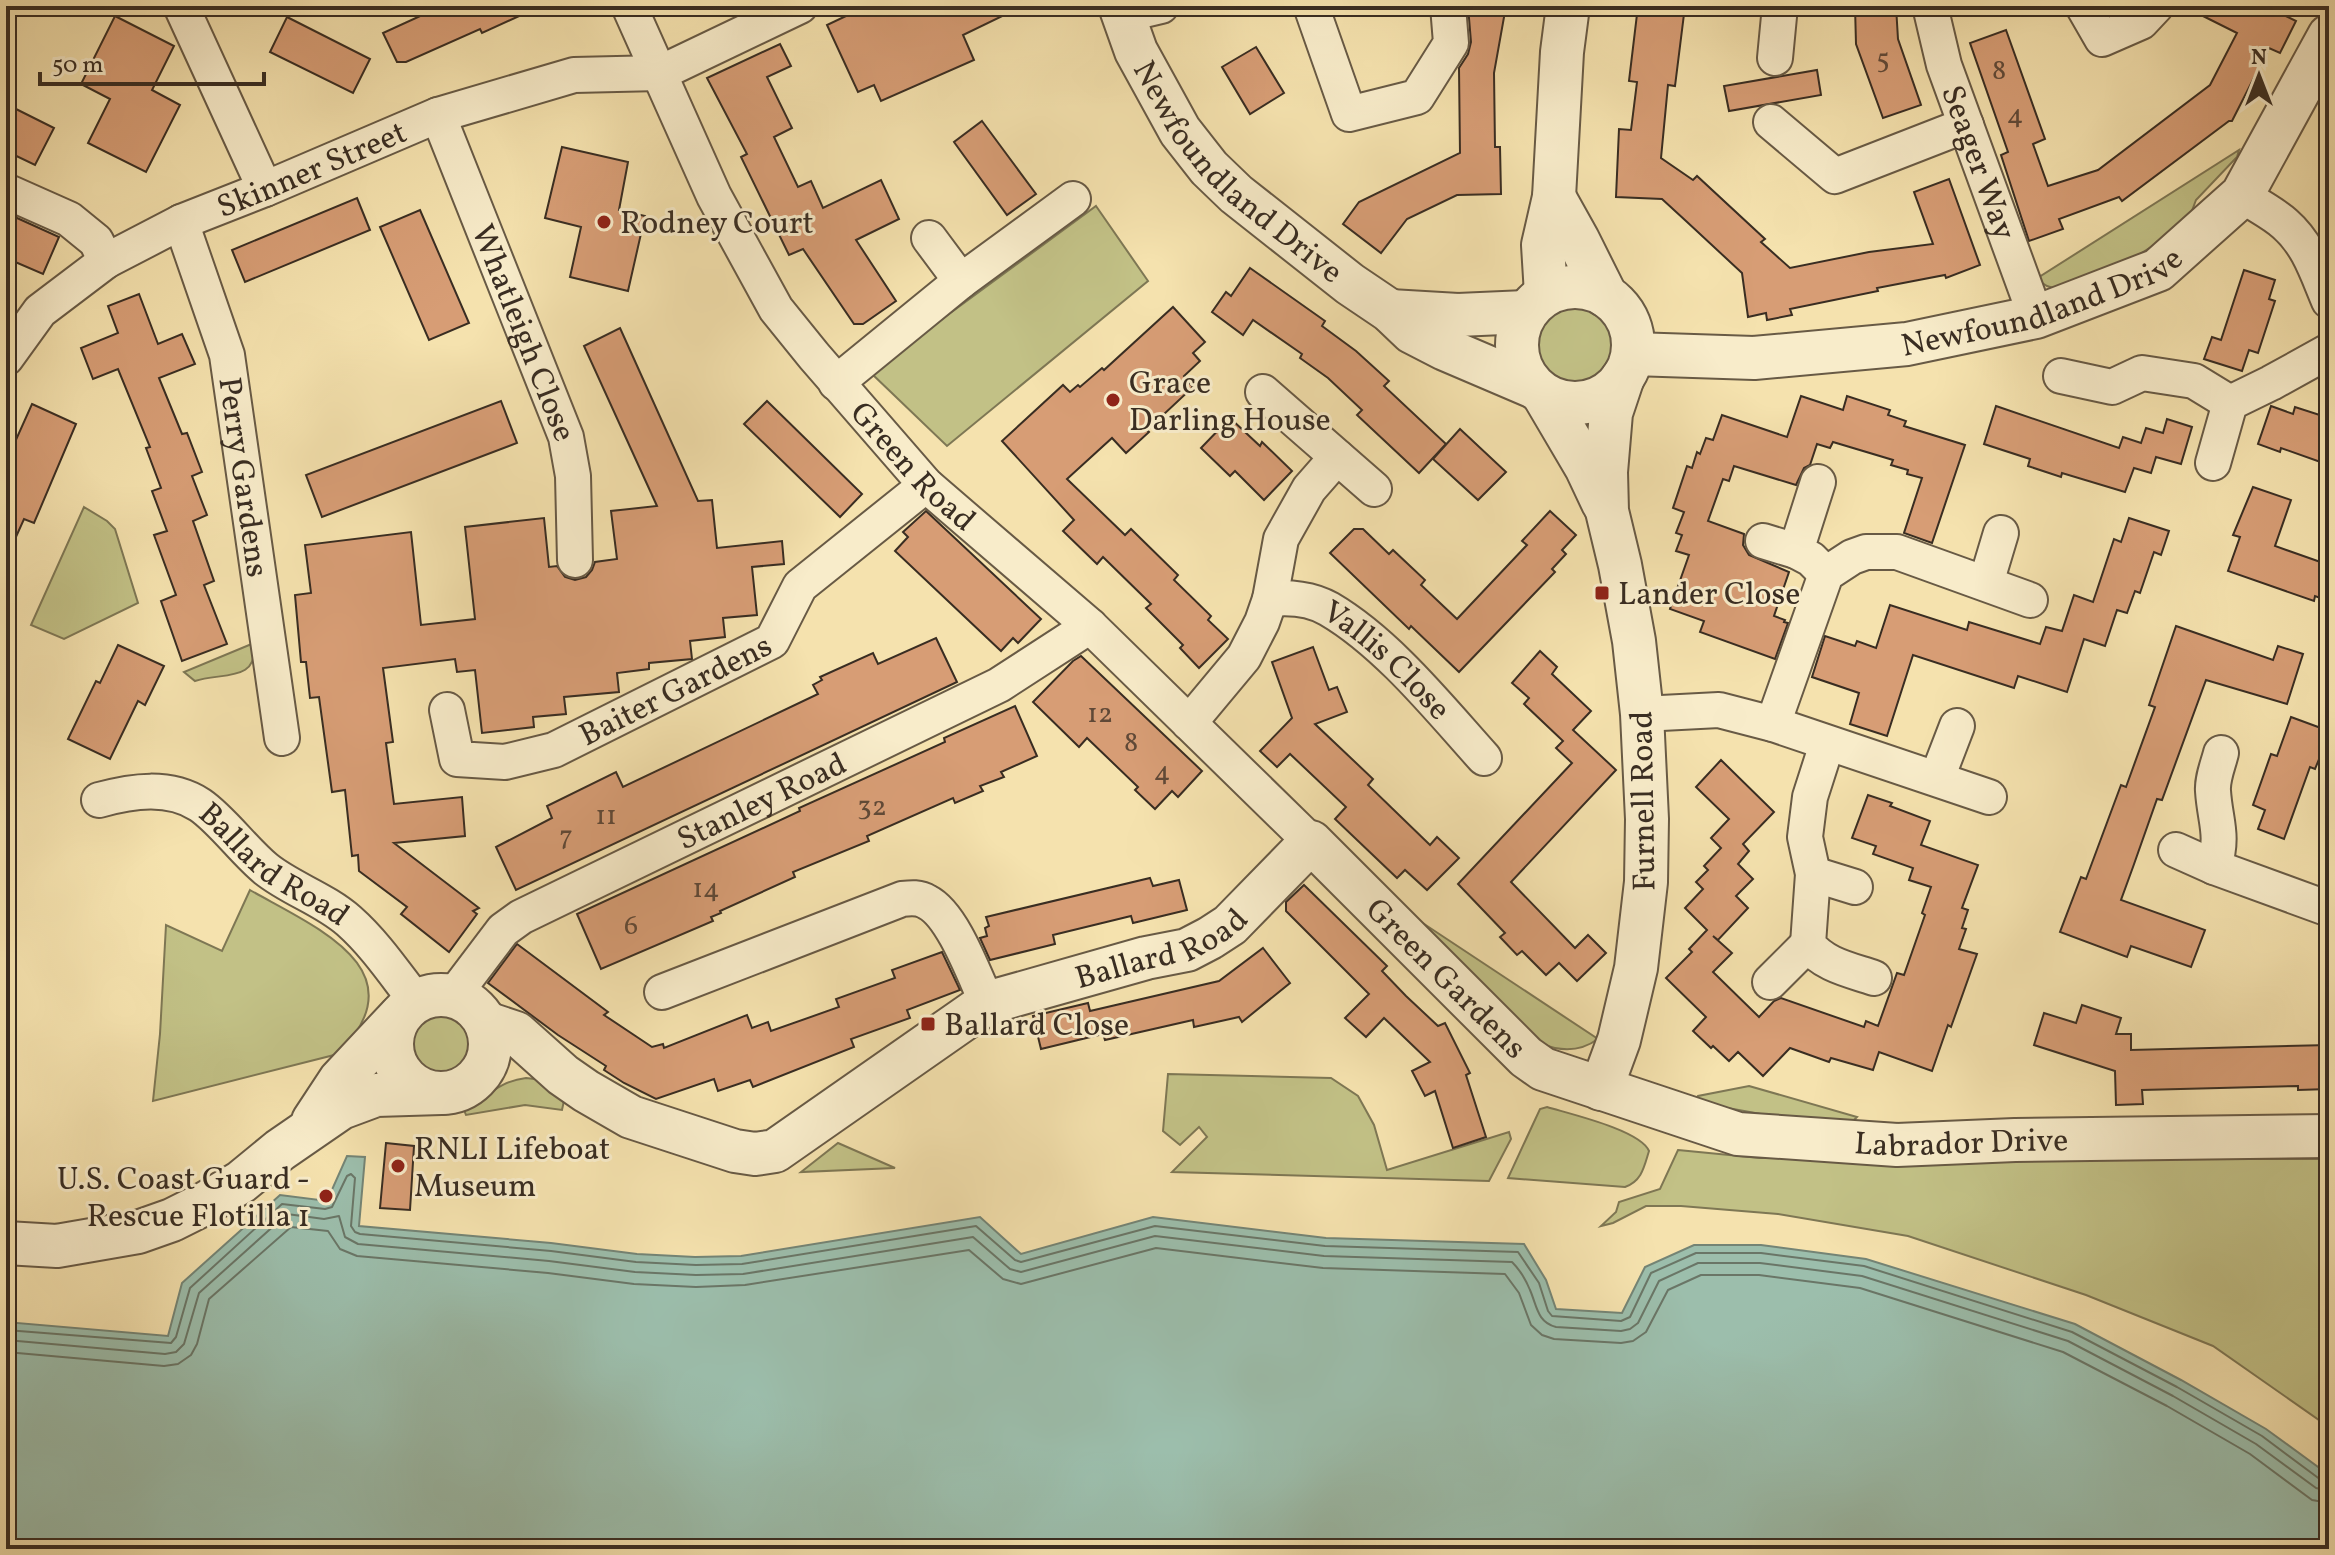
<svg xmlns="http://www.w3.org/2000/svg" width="2335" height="1555" viewBox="0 0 2335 1555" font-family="Vollkorn,serif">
<rect width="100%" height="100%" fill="#f5e2ae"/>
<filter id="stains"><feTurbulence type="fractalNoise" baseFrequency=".0025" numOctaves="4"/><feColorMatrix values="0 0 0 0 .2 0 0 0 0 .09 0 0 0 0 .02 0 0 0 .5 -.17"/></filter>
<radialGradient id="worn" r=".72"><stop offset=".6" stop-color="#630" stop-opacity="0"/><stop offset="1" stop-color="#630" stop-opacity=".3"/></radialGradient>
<!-- green -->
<g fill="#c2c186" stroke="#7e7754" stroke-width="2">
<polygon points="2239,150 2237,157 2196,200 2190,216 2174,232 2137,256 2060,290 2047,286 2036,279"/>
<polygon points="1096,206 1148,281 947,446 870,372"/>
<circle cx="1575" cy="344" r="43"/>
<polygon points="84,507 107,521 115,529 138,603 64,639 31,625"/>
<path d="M254 643C259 683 221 672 195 681L184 672Z"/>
<path d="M250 890C315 927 422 970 338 1054L153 1101 160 1034 166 925 222 951Z"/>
<path d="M1406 912 1598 1039C1580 1052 1562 1052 1542 1044Z"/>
<circle cx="441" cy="1044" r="32"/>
<polygon points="1168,1074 1331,1078 1358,1096 1374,1125 1387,1170 1509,1132 1511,1139 1489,1181 1172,1172 1207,1137 1199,1127 1180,1145 1163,1131"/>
<path d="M526 1078 543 1080 565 1096 562 1110 525 1105 466 1115 464 1110C487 1097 499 1081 526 1078Z"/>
<polygon points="1749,1086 1857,1117 1853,1121 1794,1120 1728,1108 1719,1113 1692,1105 1698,1096"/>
<path d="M1547 1107C1570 1114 1640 1130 1649 1151 1644 1167 1642 1181 1625 1187L1508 1178 1540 1109Z"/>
<polygon points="838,1143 895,1168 801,1172"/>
<polygon points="1678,1150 1760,1158 2329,1159 2329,1427 2213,1346 2086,1295 1908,1236 1778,1214 1681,1206 1646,1206 1613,1223 1601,1226 1616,1212 1619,1202 1660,1189"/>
</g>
<!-- water -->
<polygon fill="#9cbeac" stroke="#748475" stroke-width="2" points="347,1156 365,1157 359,1226 551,1243 637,1254 695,1257 741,1256 980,1217 1021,1254 1153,1217 1326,1238 1524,1244 1546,1280 1556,1309 1622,1313 1645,1267 1694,1245 1761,1245 1866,1259 2075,1324 2181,1380 2266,1429 2329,1475 2329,1549 6,1549 6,1322 168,1336 182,1283 280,1195 327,1201"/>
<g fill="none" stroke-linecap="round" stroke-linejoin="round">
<!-- shore -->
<g stroke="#6a7667" stroke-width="2">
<polyline points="6,1330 171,1343 176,1337 190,1288 282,1204 325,1209 332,1207 347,1176 351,1174 355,1178 351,1226 355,1232 360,1234 551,1251 636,1262 696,1265 742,1264 976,1226 1015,1260 1021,1262 1155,1226 1325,1246 1518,1252 1539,1283 1548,1311 1552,1316 1621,1321 1630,1317 1651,1273 1696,1253 1761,1253 1864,1266 2072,1332 2177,1387 2262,1436 2321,1480 2329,1481"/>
<path d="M6 1340 165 1354 176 1352 184 1344 199 1293 287 1214 324 1219 339 1216 345 1237 358 1244 549 1261 635 1272 696 1275 743 1274 973 1237 1010 1269 1021 1272 1155 1236 1324 1256 1512 1262C1519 1269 1526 1280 1530 1290 1537 1306 1537 1322 1556 1327L1621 1331 1630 1329 1638 1323 1659 1281 1698 1263H1760L1862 1276 2068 1341 2173 1396 2256 1444 2316 1488 2329 1491"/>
<polyline points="6,1352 164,1366 178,1364 191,1355 197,1344 209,1299 291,1227 328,1231 340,1249 357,1256 548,1273 634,1284 696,1287 745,1285 969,1250 1003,1279 1021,1284 1156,1248 1323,1268 1505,1274 1519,1293 1531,1325 1542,1335 1554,1339 1621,1343 1633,1341 1646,1332 1668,1290 1701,1275 1759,1275 1860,1288 2063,1352 2167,1406 2250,1454 2312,1500 2329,1503"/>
</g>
</g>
<!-- building -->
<g fill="#d79d75" stroke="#392d22" stroke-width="2">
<polygon points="442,6 541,6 482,33 480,29 406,62 397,62 383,33"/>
<polygon points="867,6 1023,6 963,35 974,60 881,101 874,85 858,92 827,25"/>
<polygon points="1468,6 1506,6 1494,73 1495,147 1500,147 1501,194 1457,195 1407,219 1381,253 1343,224 1359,202 1460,153 1459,68 1468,54 1471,42"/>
<polygon points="1638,6 1685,6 1675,86 1668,85 1661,158 1693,180 1697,176 1765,239 1761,242 1790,268 1869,252 1933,244 1914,192 1949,179 1980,265 1946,278 1945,275 1877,288 1878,291 1790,309 1792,315 1767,320 1766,313 1748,317 1742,273 1686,221 1662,199 1616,197 1619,129 1631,130 1637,82 1629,81"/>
<polygon points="1855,6 1896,6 1898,39 1921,105 1883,118 1856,44"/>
<polygon points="2183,6 2265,6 2296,21 2280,53 2269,48 2232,121 2229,121 2122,201 2119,197 2059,219 2063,229 2029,241 2001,155 2008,152 1970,43 2006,30 2045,139 2033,144 2048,186 2098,170 2210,85 2237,33"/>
<polygon points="115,16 174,46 152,90 180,105 146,172 88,143 110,99 81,84"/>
<polygon points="287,17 370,59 353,93 270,52"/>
<polygon points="780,44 791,66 767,77 792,128 774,137 798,187 811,181 823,208 881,180 899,219 856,240 896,301 863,324 854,324 803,249 789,255 741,157 747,154 707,78"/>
<polygon points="1256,47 1284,93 1250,114 1222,67"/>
<polygon points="1817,70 1821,95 1729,111 1724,86"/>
<polygon points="6,104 54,128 35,165 6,151"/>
<polygon points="982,121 1036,194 1007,215 954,142"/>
<polygon points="562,147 628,162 619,210 645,216 628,291 570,277 581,227 545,218"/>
<polygon points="357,198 370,230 245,282 232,250"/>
<polygon points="420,210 469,323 429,340 380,227"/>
<polygon points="6,213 59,237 43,274 6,258"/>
<polygon points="1250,268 1325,321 1322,326 1356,351 1389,381 1384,386 1446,444 1419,473 1357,415 1362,410 1328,378 1300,358 1302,354 1253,320 1243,335 1212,312 1226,292 1231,296"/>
<polygon points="2244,270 2275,280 2269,299 2275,301 2258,353 2249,350 2242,371 2204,359 2212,337 2221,340"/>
<polygon points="139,294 158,344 182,334 195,364 159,378 182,434 187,433 202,472 192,476 207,515 193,521 214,581 204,585 227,644 182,661 161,601 176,595 154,535 167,531 152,491 161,488 146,448 150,447 118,369 93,379 81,348 118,333 108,306"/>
<polygon points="1173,307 1205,342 1193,353 1200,361 1184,376 1193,387 1147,430 1149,432 1126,453 1112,438 1067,479 1125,535 1131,529 1178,575 1174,580 1211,616 1208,620 1228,639 1199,668 1180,648 1183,645 1146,608 1151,604 1103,557 1097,564 1063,531 1074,520 1002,441 1063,385 1070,392 1078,385 1080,387 1102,368 1104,370"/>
<polygon points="620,328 698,501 712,500 717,548 782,541 784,564 752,567 757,615 723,618 725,637 690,641 692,659 649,663 649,669 617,673 619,692 564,697 566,714 533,717 534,727 482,733 475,670 457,672 455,659 383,668 393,742 386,743 394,804 462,797 465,836 394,843 479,908 473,911 477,914 449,952 401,914 407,907 359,871 358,855 352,856 345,790 332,792 319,697 310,698 306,662 301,662 295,595 311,593 305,545 411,532 421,625 475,619 465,527 544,518 549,567 557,566 565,577 575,580 586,577 592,570 595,562 617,559 611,511 657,506 584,346"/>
<polygon points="1801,396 1843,410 1847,396 1890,410 1888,415 1906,421 1904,426 1965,445 1932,543 1904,533 1922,478 1907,474 1908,470 1891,465 1893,460 1833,442 1830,448 1817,444 1810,465 1804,468 1796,485 1734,466 1729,481 1723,479 1708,521 1744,534 1743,545 1749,555 1789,572 1774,616 1785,620 1784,622 1788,623 1775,659 1700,632 1704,621 1670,609 1689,555 1676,551 1682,535 1676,533 1684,512 1673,508 1687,466 1692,468 1697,452 1700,454 1706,438 1713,440 1722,415 1787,437"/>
<polygon points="501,401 517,443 322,517 306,475"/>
<polygon points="767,401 862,494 840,517 744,424"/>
<polygon points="32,404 76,424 34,523 24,519 6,559 6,462"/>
<polygon points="1996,406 2119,448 2123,437 2141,443 2146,428 2163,433 2167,419 2192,427 2181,464 2156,457 2151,473 2134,468 2125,492 2062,473 2061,477 2028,466 2030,459 1984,444"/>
<polygon points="2271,406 2293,414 2295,407 2329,418 2329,465 2281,448 2280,452 2258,444"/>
<polygon points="1230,418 1260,446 1262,442 1292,471 1264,500 1235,471 1230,476 1201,448"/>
<polygon points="1460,429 1506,472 1478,500 1433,459"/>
<polygon points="2253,487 2291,500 2275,546 2329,565 2329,601 2315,596 2314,601 2228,571 2240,537 2233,535"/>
<polygon points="926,511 1041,619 1018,643 1013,638 1001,651 895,551 908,537 903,532"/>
<polygon points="1550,511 1576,535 1562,550 1566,554 1552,569 1555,572 1459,672 1411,626 1409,629 1330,553 1354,529 1363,529 1389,554 1393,550 1425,580 1421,585 1457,619 1527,545 1522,541"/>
<polygon points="2129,518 2169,531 2161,555 2154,552 2140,593 2135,591 2127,613 2117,610 2105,646 2084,639 2067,692 2018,676 2014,688 1913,655 1887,736 1850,724 1859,693 1812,677 1825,636 1855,646 1857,641 1876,648 1890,605 1967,630 1969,622 2040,644 2046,627 2062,631 2074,595 2093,602 2114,539 2121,542"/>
<polygon points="2176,626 2273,660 2278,646 2303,654 2287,704 2206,680 2162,800 2157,799 2133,867 2121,900 2205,930 2191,967 2131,946 2127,957 2060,932 2081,877 2086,879 2121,785 2126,787 2155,707 2149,705"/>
<polygon points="936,638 957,682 516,890 496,847 552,818 547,806 616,772 623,787 818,694 813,685 822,680 820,677 873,653 878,664"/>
<polygon points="118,645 164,666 145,705 138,701 110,759 68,739 96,681 100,683"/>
<polygon points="1313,647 1329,690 1337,687 1347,712 1315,724 1373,779 1368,785 1430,845 1437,837 1459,858 1427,890 1405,870 1397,878 1335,819 1346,807 1290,754 1277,767 1260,751 1292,718 1272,662"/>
<polygon points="1540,651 1557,667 1552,674 1591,711 1573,730 1616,770 1511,882 1575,948 1588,935 1606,953 1577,981 1559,963 1546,975 1522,951 1517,955 1500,937 1505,933 1458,884 1572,763 1556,748 1563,741 1524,704 1529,698 1512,683"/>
<polygon points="1081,656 1202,771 1178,797 1172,791 1155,809 1135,790 1138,787 1087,738 1079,747 1033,702 1073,661"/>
<polygon points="1015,706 1037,756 1001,772 1004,777 980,786 983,791 955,803 953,798 867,836 869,841 793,872 795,877 720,911 721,913 711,917 713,921 601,969 577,914 800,811 799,808 945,742 944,738"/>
<polygon points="2291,717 2329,731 2329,754 2322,752 2315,769 2310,767 2284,839 2258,829 2265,810 2253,805 2271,754 2277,756"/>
<polygon points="1721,760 1774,812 1743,844 1749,851 1738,864 1753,879 1736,896 1748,908 1718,940 1713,936 1732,953 1713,972 1759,1017 1774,1001 1781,998 1864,1027 1866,1021 1878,1026 1897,973 1904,975 1925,915 1922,913 1931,887 1909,880 1913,868 1873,854 1876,846 1852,838 1868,795 1892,803 1890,806 1930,821 1921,845 1978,865 1962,908 1968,910 1962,928 1966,929 1959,949 1977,954 1951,1027 1948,1025 1932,1071 1879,1052 1873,1070 1831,1058 1829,1062 1790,1048 1763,1076 1738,1052 1729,1061 1713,1046 1711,1048 1693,1031 1706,1017 1666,978 1692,952 1689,949 1707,930 1685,908 1703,889 1696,882 1708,870 1704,866 1721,848 1711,838 1729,819 1696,787"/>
<polygon points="1150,878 1153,886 1179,880 1187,910 1133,923 1131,916 1053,935 1055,944 990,960 980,938 987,936 985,928 989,926 986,917"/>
<polygon points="1304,885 1387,966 1382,971 1406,996 1438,1026 1445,1023 1470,1073 1466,1075 1486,1137 1453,1148 1435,1091 1425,1096 1412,1071 1430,1062 1384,1018 1366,1037 1345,1018 1369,994 1286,911 1286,902"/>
<polygon points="517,944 608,1012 604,1015 652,1047 663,1044 664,1048 747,1015 752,1028 768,1022 771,1031 839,1007 836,999 895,978 892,970 942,952 960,990 907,1010 910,1018 851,1039 854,1047 753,1087 750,1080 718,1091 714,1079 656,1099 624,1083 604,1070 606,1066 558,1035 488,983"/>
<polygon points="1263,948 1290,983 1242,1022 1239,1017 1194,1027 1193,1020 1105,1040 1103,1034 1041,1049 1033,1016 1088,1003 1090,1011 1219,981"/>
<polygon points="2082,1005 2121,1018 2116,1034 2131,1034 2131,1050 2329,1045 2329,1089 2298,1090 2298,1086 2142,1090 2143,1104 2116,1105 2115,1071 2034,1045 2044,1013 2076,1023"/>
<polygon points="386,1143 414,1146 410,1210 380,1208"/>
</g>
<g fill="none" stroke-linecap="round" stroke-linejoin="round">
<!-- minor casing -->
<g stroke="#685a45" stroke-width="38">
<g id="minor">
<polyline points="181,6 265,189"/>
<path id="s1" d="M629 6 714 196 776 309 814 356 926 485 1090 626 1311 842"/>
<polyline points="1311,6 1349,114 1417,97 1451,43 1448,6"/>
<path id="s2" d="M1930 6 1944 65 2036 317"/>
<polyline points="2083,6 2102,39 2141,22 2156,6"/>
<polyline points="1123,15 1161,6"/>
<polyline points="1775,58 1780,6"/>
<path id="s3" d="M438 115 566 437 573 476 575 560"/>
<polyline points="1771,122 1835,176 1966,125"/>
<polyline points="6,191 69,219 96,241 106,261"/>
<path d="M2242 195C2256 205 2273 213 2285 224 2309 245 2317 273 2329 301"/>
<path id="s4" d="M181 222 227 355 282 738"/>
<polyline points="929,238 961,281"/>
<path id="s5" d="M6 358 40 311 106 261 181 222 265 189 438 115 574 75 660 73 800 6"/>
<polyline points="2061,376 2112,387 2142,373 2194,381 2230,403"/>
<polyline points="836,383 961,281 1073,199"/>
<polyline points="1263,392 1374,489"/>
<polyline points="2213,463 2230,403 2271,383 2329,351"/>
<polyline points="1818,482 1796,551 1811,559 1826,574"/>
<polyline points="1763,541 1796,551"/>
<polyline points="1986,583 2001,533"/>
<path id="s6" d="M1270 599C1289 597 1312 599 1329 609 1387 643 1439 708 1484 758"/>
<path id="s7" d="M447 710 457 759 505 762 554 750 772 641 800 586 926 485"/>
<polyline points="1642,714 1719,710 1773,724 1989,797"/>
<polyline points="1189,723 1244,657 1262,622 1270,599 1281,539 1309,489 1337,457"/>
<polyline points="1773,724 1826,574 1852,557 1866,552 1897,552 2030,600"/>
<path d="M1827 744 1810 797 1805 837 1813 874 1808 944C1823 965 1851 970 1874 978"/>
<polyline points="1937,778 1957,726"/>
<path id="s8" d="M99 800C132 791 169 785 200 805 222 820 244 851 266 869 291 889 324 899 349 921 375 944 395 974 416 1001"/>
<polyline points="2176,850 2214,867 2329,909"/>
<path d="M2214 867C2224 834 2215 822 2213 791 2212 779 2218 765 2221 753"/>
<polyline points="1813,874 1855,887"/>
<polyline points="1770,982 1808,944"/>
<path d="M662 992 902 899C911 898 919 897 927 902 953 915 974 975 987 1003"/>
<path id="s9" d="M453 996 503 930 521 917 999 685 1090 626"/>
</g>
</g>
<!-- tertiary casing -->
<g stroke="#685a45" stroke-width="46">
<g id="tertiary">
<path id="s10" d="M1120 6 1136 51 1180 131 1209 168 1236 194 1350 284 1390 311 1412 332 1445 349 1534 387"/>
<polyline points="1554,197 1578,240 1606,296"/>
<circle cx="1575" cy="345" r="58"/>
<polyline points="1546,294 1543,245 1554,197 1562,52 1568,6"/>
<polyline points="1390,311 1458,315 1526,312"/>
<path id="s11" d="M1633 354 1754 358 1907 344 2036 317 2158 270 2242 195 2329 36"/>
<polyline points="1543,394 1586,467 1603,503"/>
<circle cx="441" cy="1044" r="49"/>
<path id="s12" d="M486 1023 516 1033 563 1075 586 1091 631 1117 735 1151 755 1154 775 1151 987 1003 1146 958 1187 950 1210 938 1230 925 1311 842 1526 1057 1543 1069 1738 1134 1897 1145 2015 1140 2329 1136"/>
<polyline points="1601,1089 1619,1040 1636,968 1646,882 1647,819 1642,714 1634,641 1620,565 1607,511 1606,472 1611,413 1623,377"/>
<polyline points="313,1121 340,1080 400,1016"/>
<polyline points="6,1243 57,1246 138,1232 172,1220 206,1203 241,1182 280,1150 341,1108 376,1095 441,1093"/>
</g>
</g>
<!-- minor -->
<use href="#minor" stroke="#f8ecca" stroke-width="34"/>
<!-- tertiary -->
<use href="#tertiary" stroke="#f8ecca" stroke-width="42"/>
</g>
<!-- markers -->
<g fill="#8f2418" stroke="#f8ecca" stroke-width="3">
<circle cx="604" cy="222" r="8"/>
<circle cx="1113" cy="400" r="8"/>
<rect x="1594" y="585" width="16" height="16" rx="4"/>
<rect x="920" y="1016" width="16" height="16" rx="4"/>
<circle cx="398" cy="1166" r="8"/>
<circle cx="326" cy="1196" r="8"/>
</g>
<g text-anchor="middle" stroke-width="6" stroke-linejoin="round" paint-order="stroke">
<!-- number labels -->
<g font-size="28" fill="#604937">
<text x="1883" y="68">5</text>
<text x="1999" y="79">8</text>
<text x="2015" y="123">4</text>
<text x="1100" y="722">12</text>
<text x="1131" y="751">8</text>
<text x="1162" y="780">4</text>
<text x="872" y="815">32</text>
<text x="606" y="824">11</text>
<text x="566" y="844">7</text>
<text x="706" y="897">14</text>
<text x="631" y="934">6</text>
</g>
<!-- street labels -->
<g font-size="32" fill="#392d22" stroke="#f8ecca">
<text dy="11" stroke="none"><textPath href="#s2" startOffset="164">Seager Way</textPath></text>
<text dy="11" stroke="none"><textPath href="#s10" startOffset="208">Newfoundland Drive</textPath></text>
<text dy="11" stroke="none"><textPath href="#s5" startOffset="366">Skinner Street</textPath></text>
<text dy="11" stroke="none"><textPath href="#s11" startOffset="416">Newfoundland Drive</textPath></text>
<text dy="11" stroke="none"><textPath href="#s3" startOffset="234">Whatleigh Close</textPath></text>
<text dy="11" stroke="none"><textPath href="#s1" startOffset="546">Green Road</textPath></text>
<text dy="11" stroke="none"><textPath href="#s4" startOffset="264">Perry Gardens</textPath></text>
<text dy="11" stroke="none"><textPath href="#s6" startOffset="138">Vallis Close</textPath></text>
<text dy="11" stroke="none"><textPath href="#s7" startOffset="284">Baiter Gardens</textPath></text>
<text dy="11" stroke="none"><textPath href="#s9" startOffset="372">Stanley Road</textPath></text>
<text transform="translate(1642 801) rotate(-91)" y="11">Furnell Road</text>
<text dy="11" stroke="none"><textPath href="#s8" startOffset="200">Ballard Road</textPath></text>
<text dy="11" stroke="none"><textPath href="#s12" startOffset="766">Ballard Road</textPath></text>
<text dy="11" stroke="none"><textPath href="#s12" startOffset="1148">Green Gardens</textPath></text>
<text dy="11" stroke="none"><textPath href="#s12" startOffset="1710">Labrador Drive</textPath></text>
</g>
<!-- poi labels -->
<g font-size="32" fill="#392d22" stroke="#f8ecca" text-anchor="start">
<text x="620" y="233">Rodney Court</text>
<text x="1129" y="393">Grace<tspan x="1129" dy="37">Darling House</tspan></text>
<text x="1618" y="604">Lander Close</text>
<text x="944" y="1035">Ballard Close</text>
<text x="414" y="1159">RNLI Lifeboat<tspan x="414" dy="37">Museum</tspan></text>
<text x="310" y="1189" text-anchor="end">U.S. Coast Guard -<tspan x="310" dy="37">Rescue Flotilla 1</tspan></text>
</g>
</g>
<!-- margin -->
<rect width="2335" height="1555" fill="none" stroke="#f5e2ae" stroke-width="32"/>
<rect x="8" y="8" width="2319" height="1539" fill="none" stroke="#392d22" stroke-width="4"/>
<rect x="16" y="16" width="2303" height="1523" fill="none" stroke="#392d22" stroke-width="2"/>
<!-- north arrow -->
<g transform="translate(2259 76)" stroke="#f8ecca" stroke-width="6" paint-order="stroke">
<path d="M0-6L14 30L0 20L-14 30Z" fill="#392d22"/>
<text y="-12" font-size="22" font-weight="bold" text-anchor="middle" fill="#392d22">N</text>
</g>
<!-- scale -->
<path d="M40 72v12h224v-12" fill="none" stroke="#392d22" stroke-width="4"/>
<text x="52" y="72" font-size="24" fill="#392d22" stroke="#f8ecca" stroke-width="6" paint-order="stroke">50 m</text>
<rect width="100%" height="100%" filter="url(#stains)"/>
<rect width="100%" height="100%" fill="url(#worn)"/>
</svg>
